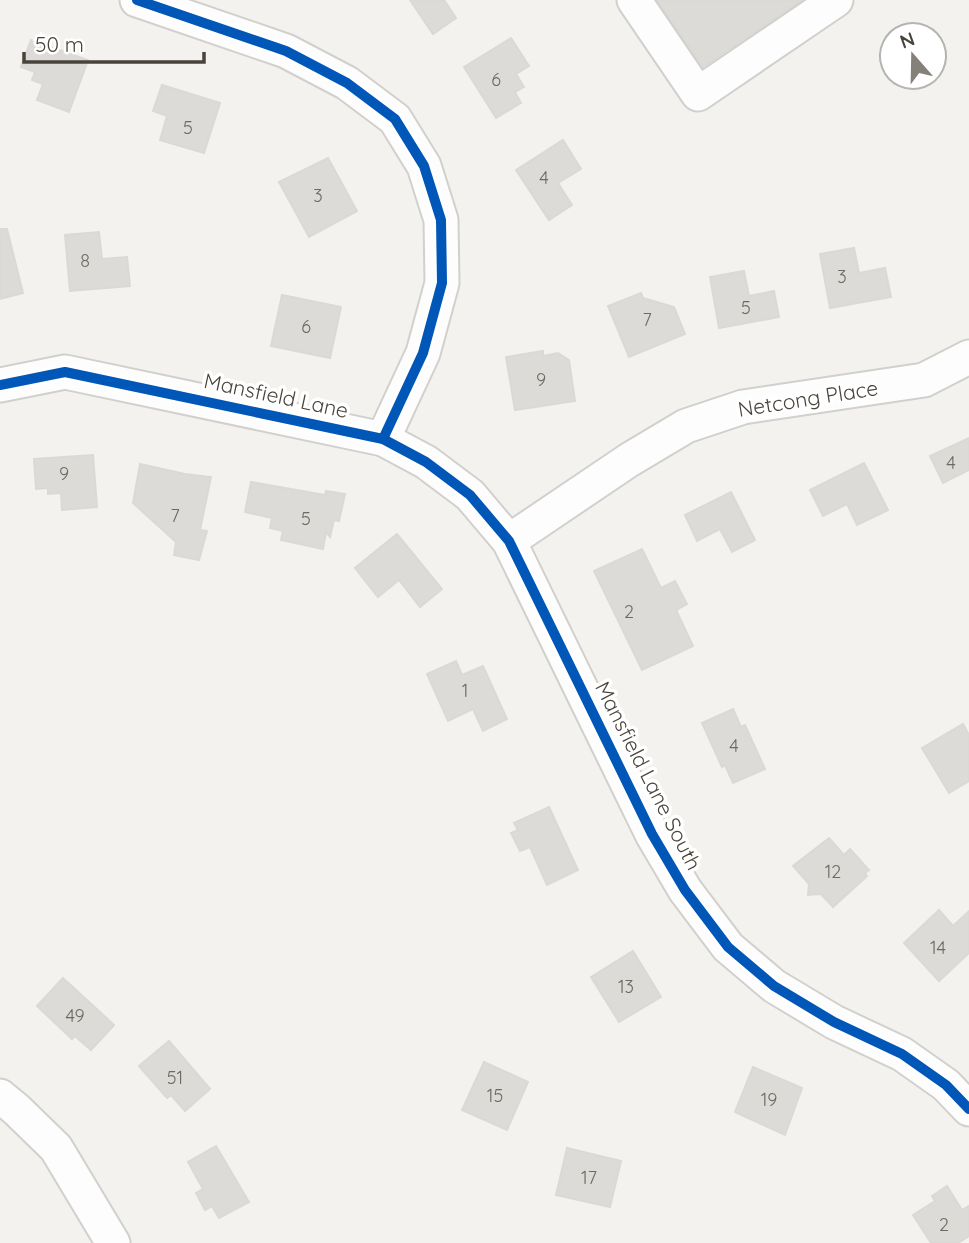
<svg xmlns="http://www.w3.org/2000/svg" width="969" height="1243" viewBox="0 0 969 1243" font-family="Quicksand,sans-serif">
<rect width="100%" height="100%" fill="#f3f2ef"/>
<!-- building -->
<g fill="#dcdbd7" stroke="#dbd9d5" stroke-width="2">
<polygon points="410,0 444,0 456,18 433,34"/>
<polygon points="657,0 802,0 703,67"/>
<polygon points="511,38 529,66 516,74 524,87 515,92 521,103 496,118 464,67"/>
<polygon points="31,40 88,60 69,112 37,100 43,84 32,80 35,72 21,67"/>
<polygon points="162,85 220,103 204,153 160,140 167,116 153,111"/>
<polygon points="563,140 581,169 558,183 572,205 549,220 516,170"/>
<polygon points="328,158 357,211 309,237 279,182"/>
<polygon points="0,229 7,229 23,293 0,299"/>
<polygon points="99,232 102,259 127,257 130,286 70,291 65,235"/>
<polygon points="854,248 859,273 885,268 891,297 830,308 820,254"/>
<polygon points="744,271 749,296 774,291 779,317 719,328 710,277"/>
<polygon points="641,293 643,298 674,307 685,334 629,357 608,306"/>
<polygon points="282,295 341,307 330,358 271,346"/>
<polygon points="543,351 543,356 558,353 569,360 575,401 515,410 506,357"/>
<polygon points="969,438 969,470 943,483 930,456"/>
<polygon points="93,455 97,507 62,510 61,493 48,494 48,488 36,489 34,459"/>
<polygon points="864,463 888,510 857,525 847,504 823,516 810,490"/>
<polygon points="140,464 185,474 211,477 200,530 207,531 199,560 174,555 176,542 133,503"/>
<polygon points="251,482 325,495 326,491 345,494 339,521 334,520 330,537 326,532 323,549 281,540 283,531 270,528 272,518 245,512"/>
<polygon points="731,492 755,540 732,552 720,529 697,541 685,515"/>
<polygon points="397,534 442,589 420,607 399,580 378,597 355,568"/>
<polygon points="642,549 661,588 675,581 687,604 676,610 693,646 642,670 594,571"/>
<polygon points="456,661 462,675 483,666 507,719 483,731 473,709 448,721 427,674"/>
<polygon points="733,709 741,727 745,725 765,769 733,783 725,765 722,767 702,723"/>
<polygon points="963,724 969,735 969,781 949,793 922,748"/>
<polygon points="549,807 578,870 547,885 530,847 520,851 511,833 518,830 514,823"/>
<polygon points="829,838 844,855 850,849 869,870 865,873 867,876 833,907 821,894 808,895 809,884 793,866"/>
<polygon points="939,910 953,926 969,911 969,953 939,981 904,943"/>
<polygon points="633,951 661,997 619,1022 591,977"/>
<polygon points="63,978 114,1025 91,1050 75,1036 72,1039 37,1006"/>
<polygon points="169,1041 210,1089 185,1111 171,1095 167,1098 139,1066"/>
<polygon points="484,1062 528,1082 507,1130 462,1110"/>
<polygon points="753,1067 802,1088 785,1135 735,1112"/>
<polygon points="216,1146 249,1202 219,1218 212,1206 205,1210 196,1193 203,1189 188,1162"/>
<polygon points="567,1148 621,1161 610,1207 556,1195"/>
<polygon points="947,1186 962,1210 969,1206 969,1236 958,1243 931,1243 913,1215 935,1201 932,1196"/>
</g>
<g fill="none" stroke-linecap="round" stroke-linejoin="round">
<!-- minor casing -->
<g stroke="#d1d0cc" stroke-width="37">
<g id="minor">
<polyline points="137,0 286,51 347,83 395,119 424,166 441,220 442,283 423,353 383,439"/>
<polyline points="634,0 698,94 836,0"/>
<polyline points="0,385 65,372 383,439 426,462 470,495 509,541 652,834 685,890 728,947 774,986 834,1022 902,1054 946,1085 969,1109"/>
<polyline points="509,541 629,460 686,426 743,407 924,380 969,357"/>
<polyline points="0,1096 17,1110 56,1148 113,1243"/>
</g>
</g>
<!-- minor -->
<use href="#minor" stroke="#fdfdfd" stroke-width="33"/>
<!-- cycleway casing -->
<g stroke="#fff" stroke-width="15">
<g id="cycleway">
<polyline points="137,0 286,51 347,83 395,119 424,166 441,220 442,283 423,353 383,439"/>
<polyline points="0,385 65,372 383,439 426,462 470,495 509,541 652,834 685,890 728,947 774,986 834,1022 902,1054 946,1085 969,1109"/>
</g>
</g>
<!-- cycleway -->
<use href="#cycleway" stroke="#0057b8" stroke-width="10"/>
</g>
<g text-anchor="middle" stroke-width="7" stroke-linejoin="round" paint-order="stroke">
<!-- number labels -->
<g font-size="18" fill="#6e6a63">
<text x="496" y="86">6</text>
<text x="188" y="134">5</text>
<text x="544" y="184">4</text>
<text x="318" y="202">3</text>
<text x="85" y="267">8</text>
<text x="842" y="283">3</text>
<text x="746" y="314">5</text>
<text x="647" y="326">7</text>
<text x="306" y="333">6</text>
<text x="541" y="386">9</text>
<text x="951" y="469">4</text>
<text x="64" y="480">9</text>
<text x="175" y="522">7</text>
<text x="306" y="525">5</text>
<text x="629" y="618">2</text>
<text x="465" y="697">1</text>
<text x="734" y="752">4</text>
<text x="833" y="878">12</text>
<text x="938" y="954">14</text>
<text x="626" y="993">13</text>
<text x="75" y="1022">49</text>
<text x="175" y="1084">51</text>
<text x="495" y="1102">15</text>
<text x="769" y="1106">19</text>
<text x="589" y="1184">17</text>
<text x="944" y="1231">2</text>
</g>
<!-- street labels -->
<g font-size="21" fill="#49443b" stroke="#fff">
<text transform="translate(276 396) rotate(12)" y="7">Mansfield Lane</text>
<text transform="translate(808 399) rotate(-9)" y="7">Netcong Place</text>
<text transform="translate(648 776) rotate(63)" y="7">Mansfield Lane South</text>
</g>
</g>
<!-- north arrow -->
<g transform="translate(913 56) rotate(340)"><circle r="33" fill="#ffffff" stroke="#b6b4b1" stroke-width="2"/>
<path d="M0-5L12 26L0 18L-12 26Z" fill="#84817a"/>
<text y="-10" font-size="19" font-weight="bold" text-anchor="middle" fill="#49443b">N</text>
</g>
<!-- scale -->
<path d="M24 52v10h180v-10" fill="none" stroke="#49443b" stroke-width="3.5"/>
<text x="35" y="52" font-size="21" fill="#49443b" stroke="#ffffff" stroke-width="5" paint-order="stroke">50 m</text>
</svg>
